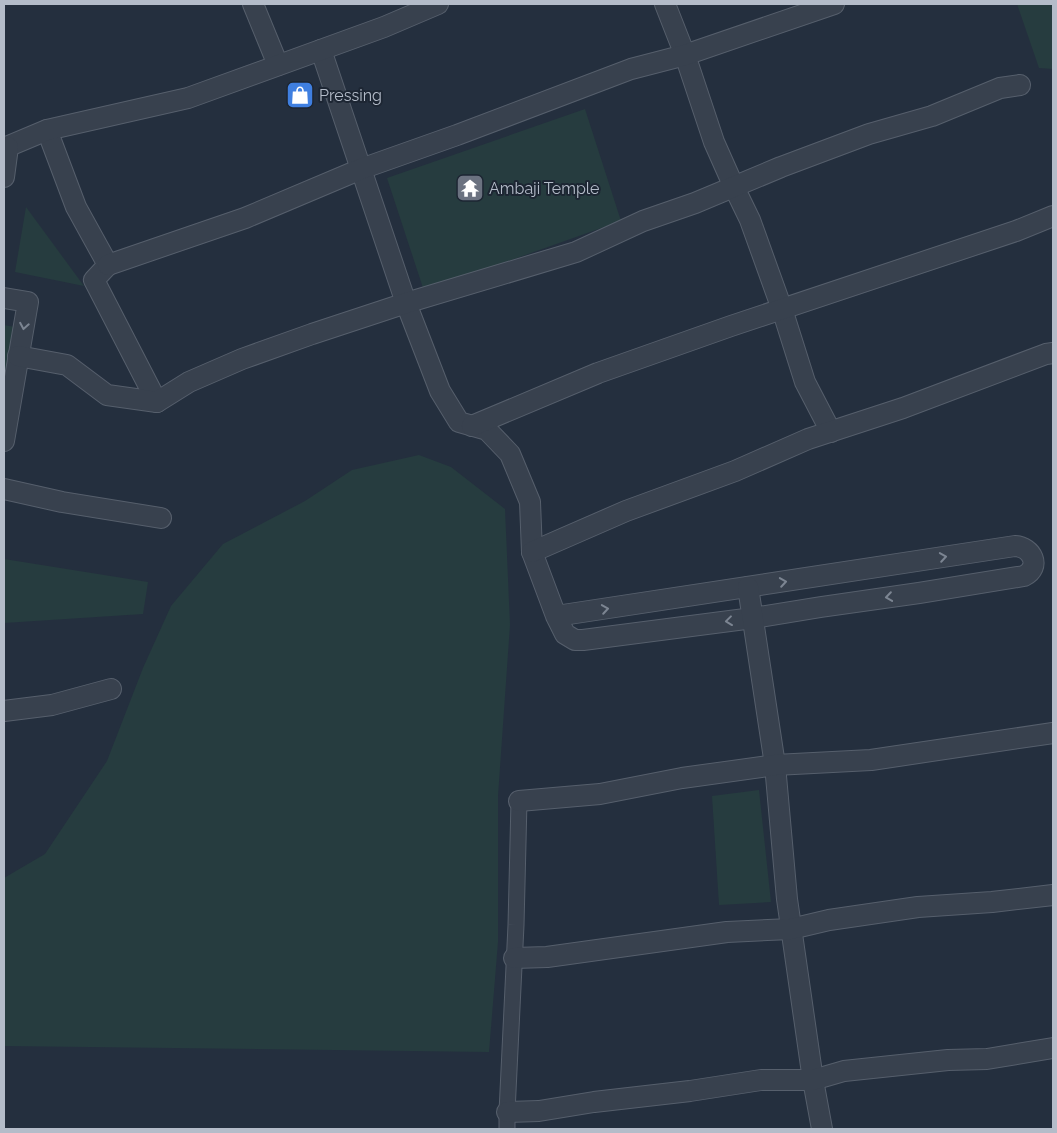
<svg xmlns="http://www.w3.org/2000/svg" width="1057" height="1133" viewBox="0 0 1057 1133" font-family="Raleway,sans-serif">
<rect width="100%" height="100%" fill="#242f3e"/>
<!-- green -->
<g fill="#263c3f">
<polygon points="1017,4 1053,4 1053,69 1039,68"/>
<polygon points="585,109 621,221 424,291 387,178"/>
<polygon points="26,207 84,286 15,272"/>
<polygon points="4,325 15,327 4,391"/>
<polygon points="419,455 451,467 505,509 510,625 498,796 498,942 489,1052 4,1046 4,878 45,854 107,761 143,668 171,606 223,544 305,501 352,470"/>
<polygon points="4,559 148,582 143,614 4,623"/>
<polygon points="759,790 771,902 719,905 712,796"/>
</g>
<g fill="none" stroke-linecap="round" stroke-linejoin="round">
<!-- pedestrian casing -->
<g stroke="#565f6c" stroke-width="17">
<polyline id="pedestrian" points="507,1129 507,1112 516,925 519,801"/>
</g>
<!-- minor casing -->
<g stroke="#565f6c" stroke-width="22">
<g id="minor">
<polyline points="253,4 278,65"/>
<polyline points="665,4 685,55 714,142 734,187 750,220 782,309 805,382 831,432"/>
<path d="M321 50 406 303 440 391 459 422 487 430 510 454 530 502 532 552 556 616 565 634 575 640H583L753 618 821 607 919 593 1024 576C1042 567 1032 547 1015 546L556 616"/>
<polyline points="47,130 76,207 108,265 94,280 157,402"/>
<polyline points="4,148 47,130 188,98 384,27 438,4"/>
<polyline points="4,177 8,147"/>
<polyline points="108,265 245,218 361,169 457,135 631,69 685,55 834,4"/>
<polyline points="4,298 28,302 4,441"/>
<polyline points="18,356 67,365 107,395 157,402 189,382 242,359 312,334 406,303 576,252 643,221 695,203 781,167 869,134 932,116 1000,88 1020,85"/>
<polyline points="472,426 598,373 731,326 1016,231 1053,216"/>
<polyline points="4,489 62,502 161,518"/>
<polyline points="532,552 626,511 735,471 808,439 903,408 1046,354 1053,353"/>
<polyline points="748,587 775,765 787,899 813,1080 822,1129"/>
<polyline points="4,711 52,705 111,689"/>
<polyline points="519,801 600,794 682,778 775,765 871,760 1053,733"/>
<polyline points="514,958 547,957 727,932 791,929 829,920 918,907 992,902 1053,895"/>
<polyline points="507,1112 539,1111 594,1102 690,1091 761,1080 813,1080 844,1071 948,1060 987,1059 1053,1048"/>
</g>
</g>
<!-- pedestrian -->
<use href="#pedestrian" stroke="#38414e" stroke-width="15"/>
<!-- minor -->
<use href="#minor" stroke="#38414e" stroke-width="20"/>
</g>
<!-- one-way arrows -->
<defs><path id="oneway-chevron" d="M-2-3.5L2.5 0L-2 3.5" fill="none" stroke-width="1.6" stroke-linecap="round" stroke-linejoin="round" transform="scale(1.25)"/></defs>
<g stroke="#7c8592">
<use href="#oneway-chevron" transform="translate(24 326) rotate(100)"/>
<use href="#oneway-chevron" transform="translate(943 557) rotate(-9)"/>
<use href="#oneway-chevron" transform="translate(783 582) rotate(-9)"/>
<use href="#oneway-chevron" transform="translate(889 597) rotate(172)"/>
<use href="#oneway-chevron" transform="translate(605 609) rotate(-9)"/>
<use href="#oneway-chevron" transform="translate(729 621) rotate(173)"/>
</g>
<!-- icons -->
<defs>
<g id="shop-square" transform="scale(1.4375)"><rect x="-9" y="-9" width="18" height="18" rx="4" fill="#3f7fe0" stroke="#1d2633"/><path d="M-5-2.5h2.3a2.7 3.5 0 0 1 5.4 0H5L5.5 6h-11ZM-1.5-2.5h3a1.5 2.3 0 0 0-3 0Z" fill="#fff"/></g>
<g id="temple-square" transform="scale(1.4375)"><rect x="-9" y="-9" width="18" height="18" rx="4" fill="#6b7280" stroke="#1d2633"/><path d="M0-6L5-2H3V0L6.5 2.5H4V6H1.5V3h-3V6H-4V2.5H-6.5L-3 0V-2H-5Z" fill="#fff"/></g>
</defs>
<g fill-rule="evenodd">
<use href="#shop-square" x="300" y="95"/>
<use href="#temple-square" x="470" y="188"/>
</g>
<g text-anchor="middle" stroke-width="4" stroke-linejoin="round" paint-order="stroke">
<!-- poi labels -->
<g font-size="16" fill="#b4bcc9" stroke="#1d2633" text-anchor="start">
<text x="319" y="101">Pressing</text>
<text x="489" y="194">Ambaji Temple</text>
</g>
</g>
<!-- border -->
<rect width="1057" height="1133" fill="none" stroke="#b4bcc9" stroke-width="10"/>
</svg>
